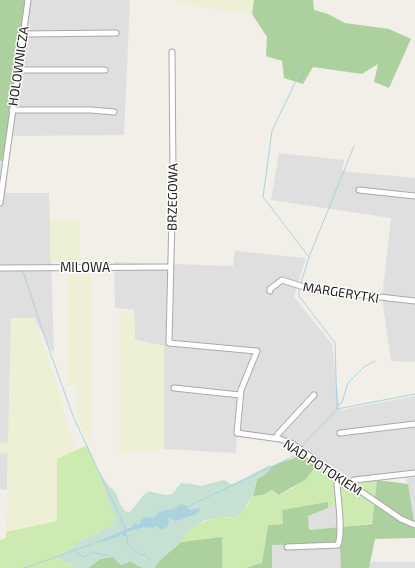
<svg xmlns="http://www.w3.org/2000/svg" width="415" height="568" viewBox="0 0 415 568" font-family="'Exo 2',sans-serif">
<rect width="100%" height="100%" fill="#f2efe9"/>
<!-- residential -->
<g fill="#e0dfdf">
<polygon points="31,0 130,0 124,135 12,136"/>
<polygon points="279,153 344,160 342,171 415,178 415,362 391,361 382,298 391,218 271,200"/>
<polygon points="0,161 9,161 6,193 49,193 54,355 34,318 8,443 7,490 0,489"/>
<polygon points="235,251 306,258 294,297 332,344 340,410 415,396 415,527 406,476 355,483 350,488 340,485 342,527 308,530 308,516 335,505 335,483 300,451 287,444 273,441 237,437 236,453 164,449 164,346 135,340 134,310 115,308 114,262 233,266"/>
<polygon points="341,543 341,568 272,568 272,545"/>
<polygon points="372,562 415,562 415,568 361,568"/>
</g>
<!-- farmland -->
<g fill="#eef0d5">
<polygon points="178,0 254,0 252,14 178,4"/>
<polygon points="80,219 80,262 50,262 50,220"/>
<polygon points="91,273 92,438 85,436 77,417 77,386 68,385 67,274"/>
<polygon points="119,312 134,312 135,340 164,346 164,449 119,453"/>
<polygon points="11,318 34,318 61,397 68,429 77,450 57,459 57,521 6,532 8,453 0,454 0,443 8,442"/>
</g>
<!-- grass -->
<g fill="#cdebb0">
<polygon points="87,445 98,470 108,503 115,515 114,523 112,525 103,529 99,532 80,540 73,547 57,556 64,562 75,565 75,568 0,568 0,540 6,538 6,532 57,521 57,459"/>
<path d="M318 463 337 478 335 483 336 505 328 508V503L282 510 283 524 268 525 262 563 245 568H222V537L181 542C183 539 184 536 186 534 192 523 211 519 222 517 226 517 231 519 235 518 242 515 249 502 253 496L263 495 272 490 280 495 296 486Z"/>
<polygon points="377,480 372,523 342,527 340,485 341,482 350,488 355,483"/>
</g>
<!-- forest -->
<g fill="#add19e">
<polygon points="0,0 25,0 3,161 0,161"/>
<polygon points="254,0 313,0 314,10 328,14 345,23 389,29 411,39 389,88 374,82 378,64 362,74 313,67 303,84 284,78 282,61 266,56 267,37 252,14"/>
<polygon points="300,451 318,463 306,479 279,495 272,490 263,495 253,496 257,479 267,473 272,466 294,458"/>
<polygon points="377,480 408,484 415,527 415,538 375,539 369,568 341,568 340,544 272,545 272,568 245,568 262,563 268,525 283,524 282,510 328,502 328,508 308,516 309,530 372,524"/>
<polygon points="222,537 222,568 154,568 160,560 181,542"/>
<polygon points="109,557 113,557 127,563 130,561 143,568 88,568 100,559"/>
</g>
<!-- wetland -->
<path fill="#c6e0d4" d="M268 466H272L267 473 257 479 253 496 246 505 244 511 239 515 234 518 222 517 205 520 200 523 189 530 181 542 160 560 154 568H143L130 561 122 565 119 564 113 557 100 559 88 568H75L72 564 64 562 57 556 73 547 76 542 99 532 103 529 112 525 114 523 115 515 108 503 98 470 107 484 116 493 119 502 125 511 129 512C137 506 141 494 150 491 159 493 168 499 175 491 177 488 178 486 181 483L192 484 201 486 223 480 227 481 229 484H233Z"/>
<!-- water -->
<path fill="#aad3df" d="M181 504 185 505 190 510 199 508 200 510 195 515C187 515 182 521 174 521L171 518H169L168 526 162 530 159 529 157 526 152 528 144 527 126 532 128 539 122 534 117 537 92 544 125 530 124 526 127 529 132 527 134 523 139 525C143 514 147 519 155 517L159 511 163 512 166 510 174 509Z"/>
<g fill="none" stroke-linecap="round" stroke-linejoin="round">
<!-- stream -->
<g stroke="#aad3df" stroke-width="1">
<polyline points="303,66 272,131 263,197 309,257"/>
<polyline points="23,271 44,335 73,416 125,528"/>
<polyline points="301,283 309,257 354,146"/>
<polyline points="299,288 299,296 335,343 337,409"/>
<polyline points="338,406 342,402 348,383 364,367 375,361"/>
<polyline points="301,447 337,409 415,394"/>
<polyline points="187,507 294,456 298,451"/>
<path d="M128 539 127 543C133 549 137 556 146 555L151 561"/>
<path d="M75 550 83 557C87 556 90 553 93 553 99 553 102 556 108 555"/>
<polyline points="24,568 93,544"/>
</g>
<!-- minor casing -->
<g stroke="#a9a9a9" stroke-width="7">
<g id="minor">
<polyline points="23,34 116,33"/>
<polyline points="172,52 173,173 169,343 257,351 241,390 237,433 280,439 291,443 401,519 415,525"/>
<polyline points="18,70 105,70"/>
<polyline points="12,110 91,110 114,112"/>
<polyline points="359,190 415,196"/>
<polyline points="0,203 28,0"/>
<polyline points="0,268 170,267"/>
<polyline points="270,291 270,289 282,280 310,289 415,301"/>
<polyline points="174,388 240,395"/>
<polyline points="340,433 415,424"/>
<polyline points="276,438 278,434 314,395"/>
<polyline points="349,484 354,480 415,473"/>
<path d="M287 547 338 545C343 531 338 499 337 484L341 478"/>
</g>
</g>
<!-- minor -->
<use href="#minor" stroke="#fff" stroke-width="5"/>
</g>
<g text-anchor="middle" stroke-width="3" stroke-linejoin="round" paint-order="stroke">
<!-- street labels -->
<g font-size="13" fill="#222" stroke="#fff">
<text transform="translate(18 66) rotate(-82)" y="5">HOLOWNICZA</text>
<text transform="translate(172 197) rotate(-89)" y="5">BRZEGOWA</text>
<text x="85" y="272">MILOWA</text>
<text transform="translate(341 292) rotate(9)" y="5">MARGERYTKI</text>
<text transform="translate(323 467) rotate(33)" y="5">NAD POTOKIEM</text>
</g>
</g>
</svg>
